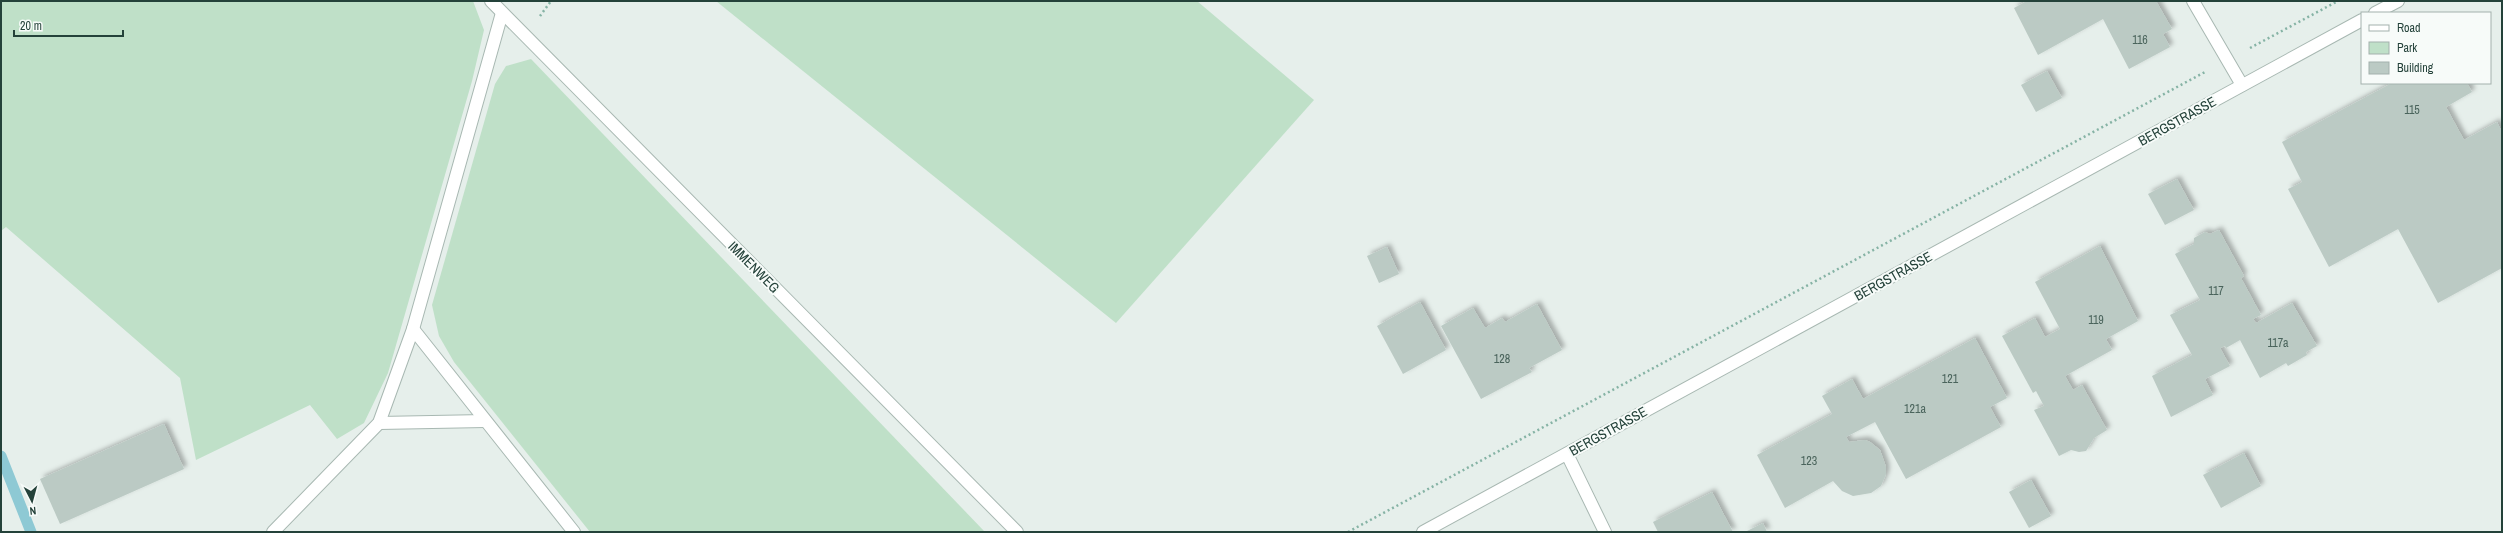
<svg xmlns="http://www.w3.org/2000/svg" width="2503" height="533" viewBox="0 0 2503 533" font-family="'Archivo Narrow',sans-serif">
<defs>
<filter id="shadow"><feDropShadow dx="3.5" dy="-3.5" stdDeviation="2" flood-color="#0004"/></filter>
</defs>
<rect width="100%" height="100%" fill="#e6efeb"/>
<!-- green -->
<g fill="#bfe0c8">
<polygon points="1,1 473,1 484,30 472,81 388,373 364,423 337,439 310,405 196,460 180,378 6,227 1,231"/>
<polygon points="716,1 1197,1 1314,100 1116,323"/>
<polygon points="531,59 985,532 590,532 454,362 439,336 432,305 495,84 506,66"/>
</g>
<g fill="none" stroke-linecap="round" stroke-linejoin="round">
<!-- stream -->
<polyline stroke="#8ec9d4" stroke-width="11" points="1,456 31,532"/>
</g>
<!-- building -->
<g fill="#bbcac4" filter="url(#shadow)">
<polygon points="2027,1 2156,1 2172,29 2163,34 2170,47 2129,69 2103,19 2038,55 2014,8"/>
<polygon points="2047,71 2062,98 2036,112 2021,85"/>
<polygon points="2392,83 2467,83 2472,92 2446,107 2464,140 2497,122 2502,132 2502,268 2438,303 2398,229 2329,267 2288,189 2302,182 2282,142"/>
<polygon points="2177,179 2194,210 2165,225 2148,194"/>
<polygon points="2219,230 2244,276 2241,278 2261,315 2253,319 2256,323 2292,303 2317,346 2306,352 2307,355 2288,366 2286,363 2260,378 2240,340 2226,348 2225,346 2220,348 2230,366 2205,379 2213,395 2171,417 2152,376 2192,355 2170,315 2200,300 2175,254 2194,244 2194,238 2205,232 2210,234"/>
<polygon points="2100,246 2138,321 2106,339 2112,350 2065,376 2073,390 2082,385 2107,430 2094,438 2086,451 2079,452 2071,450 2059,456 2034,410 2044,406 2036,391 2033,393 2002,336 2035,318 2045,337 2060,329 2035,282"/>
<polygon points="1387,247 1399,274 1379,283 1367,256"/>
<polygon points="1420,302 1446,350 1403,374 1377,326"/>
<polygon points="1537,304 1562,350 1529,368 1532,372 1481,399 1441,326 1473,308 1485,328 1502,318 1505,322"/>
<polygon points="1975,338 2007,398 1990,407 2001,427 1906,479 1875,422 1846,437 1849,442 1865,440 1870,442 1880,450 1886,467 1886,474 1881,486 1871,493 1853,496 1842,491 1833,481 1785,508 1757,455 1832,414 1822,396 1852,379 1863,399"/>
<polygon points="164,424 184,469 60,524 40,479"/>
<polygon points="2244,453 2261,486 2221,508 2203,475"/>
<polygon points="2031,480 2051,516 2029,528 2009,492"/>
<polygon points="1712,492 1733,532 1658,532 1653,522"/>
<polygon points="1763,523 1767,532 1745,532"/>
</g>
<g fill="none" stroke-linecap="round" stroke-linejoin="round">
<!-- minor casing -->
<g stroke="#a8b8b2" stroke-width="14">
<g id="minor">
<polyline points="491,1 1017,532"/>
<polyline points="2193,1 2242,85"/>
<polyline points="2375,13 2398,1"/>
<polyline points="413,329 574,532"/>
<polyline points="379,423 485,421"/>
<polyline points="1567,454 1605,532"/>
<polyline points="273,532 379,423 413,329 502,13"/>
<polyline points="1423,532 2362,20"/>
</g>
</g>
<!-- path -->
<g stroke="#86b3a5" stroke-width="2.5" stroke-dasharray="2 3" stroke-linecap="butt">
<polyline points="540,16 551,1"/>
<polyline points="2250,48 2338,1"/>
<polyline points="1348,532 2205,72"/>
</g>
<!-- minor -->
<use href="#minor" stroke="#fff" stroke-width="12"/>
</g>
<g text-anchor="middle" stroke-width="4" stroke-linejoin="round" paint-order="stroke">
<!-- number labels -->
<g font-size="12" fill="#4a645c">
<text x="2140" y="44">116</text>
<text x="2412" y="114">115</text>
<text x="2216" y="295">117</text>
<text x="2096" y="324">119</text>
<text x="2278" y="347">117a</text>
<text x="1502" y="363">128</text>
<text x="1950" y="383">121</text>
<text x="1915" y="413">121a</text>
<text x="1809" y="465">123</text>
</g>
<!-- street labels -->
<g font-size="14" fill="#24423a" stroke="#f7fbf9">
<text transform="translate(2177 121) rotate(-29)" y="5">BERGSTRASSE</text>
<text transform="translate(754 267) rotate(45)" y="5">IMMENWEG</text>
<text transform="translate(1893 276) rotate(-29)" y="5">BERGSTRASSE</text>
<text transform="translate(1608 431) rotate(-29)" y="5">BERGSTRASSE</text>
</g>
</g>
<!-- border -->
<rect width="2503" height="533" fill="none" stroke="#24423a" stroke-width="4"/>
<!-- legend -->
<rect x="2361" y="12" width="130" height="72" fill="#f7fbf9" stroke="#a3b1ad"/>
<rect x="2369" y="25" width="20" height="6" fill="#ffffff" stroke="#a3b1ad"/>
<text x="2397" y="32" font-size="12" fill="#24423a">Road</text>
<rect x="2369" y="42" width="20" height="12" fill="#bfe0c8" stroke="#a3b1ad"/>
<text x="2397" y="52" font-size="12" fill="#24423a">Park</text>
<rect x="2369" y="62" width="20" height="12" fill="#bbcac4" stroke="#a3b1ad"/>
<text x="2397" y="72" font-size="12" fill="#24423a">Building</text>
<!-- north arrow -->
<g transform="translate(32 501) rotate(174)" stroke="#f7fbf9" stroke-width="3" paint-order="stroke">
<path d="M0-3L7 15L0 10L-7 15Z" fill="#24423a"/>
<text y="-6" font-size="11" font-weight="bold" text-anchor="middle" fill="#24423a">N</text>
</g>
<!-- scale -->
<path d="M14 30v6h109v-6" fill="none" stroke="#24423a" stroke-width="2"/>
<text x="20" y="30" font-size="12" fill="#24423a" stroke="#f7fbf9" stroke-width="3" paint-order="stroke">20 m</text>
</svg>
